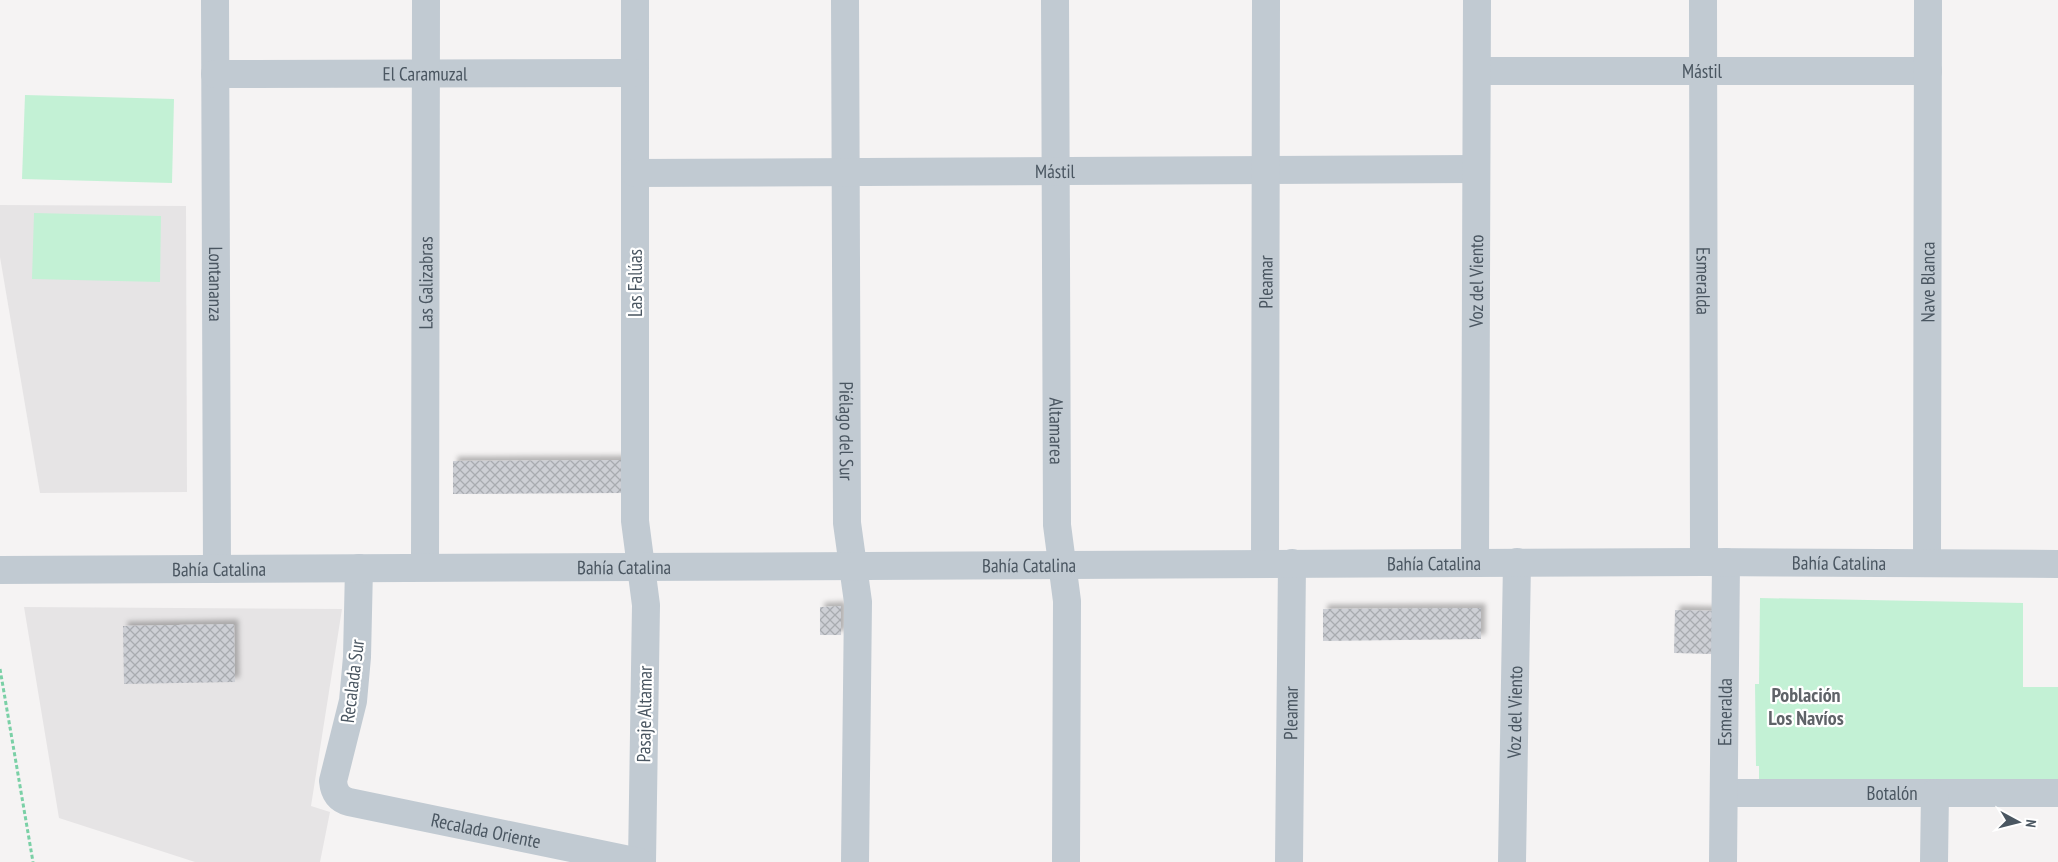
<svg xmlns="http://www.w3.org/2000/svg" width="2058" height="862" viewBox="0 0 2058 862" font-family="'PT Sans Narrow',sans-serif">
<defs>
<pattern id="building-cross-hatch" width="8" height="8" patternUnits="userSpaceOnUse" patternTransform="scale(1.25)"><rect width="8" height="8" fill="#cdcfd5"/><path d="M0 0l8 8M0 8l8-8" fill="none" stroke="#a8abb0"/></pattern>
<filter id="shadow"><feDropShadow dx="4.5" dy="-4.5" stdDeviation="2.5" flood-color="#0004"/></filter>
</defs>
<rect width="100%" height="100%" fill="#f5f3f3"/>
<!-- education -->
<g fill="#e6e4e5">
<polygon points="0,205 186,206 187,492 40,493 0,257"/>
<polygon points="24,607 342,609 311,806 330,812 320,862 195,862 59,818"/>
</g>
<!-- grass -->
<g fill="#c3f1d5">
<polygon points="25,95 174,99 172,183 22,179"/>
<polygon points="34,213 161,216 160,282 32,279"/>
<polygon points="1760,598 2023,603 2023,687 2058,687 2058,780 1759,780 1759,766 1756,766 1755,684 1759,684"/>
</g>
<!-- building -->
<g fill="url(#building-cross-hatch)" filter="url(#shadow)">
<polygon points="624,460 624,493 453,494 453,461"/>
<polygon points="841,606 841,635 820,635 820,607"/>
<polygon points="1481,608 1481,639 1323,641 1323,609"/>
<polygon points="1675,610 1714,611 1712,654 1674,653"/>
<polygon points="234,624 235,682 124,684 123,626"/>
</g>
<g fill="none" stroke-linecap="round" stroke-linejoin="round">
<!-- path -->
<polyline stroke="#7ad0a6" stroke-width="3" stroke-dasharray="4 2.5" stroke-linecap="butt" points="0,669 33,862"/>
<!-- minor -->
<g stroke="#c1cad2" stroke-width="28">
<path id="s1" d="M215 0 217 569"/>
<polyline points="635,0 635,521 646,605 642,862"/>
<path id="s2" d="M845 0 847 523 858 602 855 862"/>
<path id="s3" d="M1055 0 1057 525 1067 601 1066 862"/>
<path id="s4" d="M1703 0 1704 562"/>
<path id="s5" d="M1477 71H1928"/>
<path id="s6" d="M215 74 635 73"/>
<path id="s7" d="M635 173 1476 169"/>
<path id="s8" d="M1475 562 1477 0"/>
<path id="s9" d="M1265 563 1266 0"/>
<path id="s10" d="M1927 563 1928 0"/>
<path id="s11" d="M425 567 426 0"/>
<path id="s12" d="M359 568 357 657 353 701 333 781C334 792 338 799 349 802L639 862"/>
<path id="s13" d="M1724 793H2058"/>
<path id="s14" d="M1289 862 1292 563"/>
<path id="s15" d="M1512 862 1517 562"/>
<path id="s16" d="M1723 862 1726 562"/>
<polyline points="1934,862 1935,793"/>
</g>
<!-- tertiary -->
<path stroke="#c1cad2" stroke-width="28" id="s17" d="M0 570 1704 562 2058 564"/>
</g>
<g text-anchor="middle" stroke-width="4.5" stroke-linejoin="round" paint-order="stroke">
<!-- street labels -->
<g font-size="19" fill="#4a5661" stroke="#fff">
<text dy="7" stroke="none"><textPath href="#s5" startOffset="225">Mástil</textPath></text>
<text dy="7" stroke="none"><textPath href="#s6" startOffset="210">El Caramuzal</textPath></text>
<text dy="7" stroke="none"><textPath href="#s7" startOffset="420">Mástil</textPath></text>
<text dy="7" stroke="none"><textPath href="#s8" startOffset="281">Voz del Viento</textPath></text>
<text dy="7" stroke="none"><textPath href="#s4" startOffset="281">Esmeralda</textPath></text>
<text dy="7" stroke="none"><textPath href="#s10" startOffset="281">Nave Blanca</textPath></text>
<text dy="7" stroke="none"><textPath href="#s9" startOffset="281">Pleamar</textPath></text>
<text transform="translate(635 283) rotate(-90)" y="7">Las Falúas</text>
<text dy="7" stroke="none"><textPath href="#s1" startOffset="284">Lontananza</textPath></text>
<text dy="7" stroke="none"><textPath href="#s11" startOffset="284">Las Galizabras</textPath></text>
<text dy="7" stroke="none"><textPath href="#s2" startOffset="431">Piélago del Sur</textPath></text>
<text dy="7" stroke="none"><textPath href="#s3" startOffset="431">Altamarea</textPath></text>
<text dy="7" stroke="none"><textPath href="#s17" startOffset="1839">Bahía Catalina</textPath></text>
<text dy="7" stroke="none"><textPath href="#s17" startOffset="1434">Bahía Catalina</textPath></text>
<text dy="7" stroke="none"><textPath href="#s17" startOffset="1029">Bahía Catalina</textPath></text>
<text dy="7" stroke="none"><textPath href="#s17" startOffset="624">Bahía Catalina</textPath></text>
<text dy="7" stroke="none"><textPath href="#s17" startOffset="219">Bahía Catalina</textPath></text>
<text transform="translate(352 681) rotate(-83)" y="7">Recalada Sur</text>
<text dy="7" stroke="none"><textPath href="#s15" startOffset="150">Voz del Viento</textPath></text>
<text dy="7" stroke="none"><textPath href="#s16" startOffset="150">Esmeralda</textPath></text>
<text dy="7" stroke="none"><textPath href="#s14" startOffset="149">Pleamar</textPath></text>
<text transform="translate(644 714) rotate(-89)" y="7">Pasaje Altamar</text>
<text dy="7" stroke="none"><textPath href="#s13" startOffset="168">Botalón</textPath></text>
<text dy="7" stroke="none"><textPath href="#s12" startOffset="384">Recalada Oriente</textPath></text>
</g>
<!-- neighbourhood labels -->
<g font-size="20" font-weight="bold" fill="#5f6368" stroke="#fff">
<text x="1806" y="702">Población<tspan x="1806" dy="23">Los Navíos</tspan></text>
</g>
</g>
<!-- north arrow -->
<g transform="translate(2018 822) rotate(97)" stroke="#ffffff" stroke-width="4" paint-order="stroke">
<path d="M0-4L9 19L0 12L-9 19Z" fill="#4a5661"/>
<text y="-8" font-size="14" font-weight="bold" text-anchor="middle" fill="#4a5661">N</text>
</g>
</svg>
